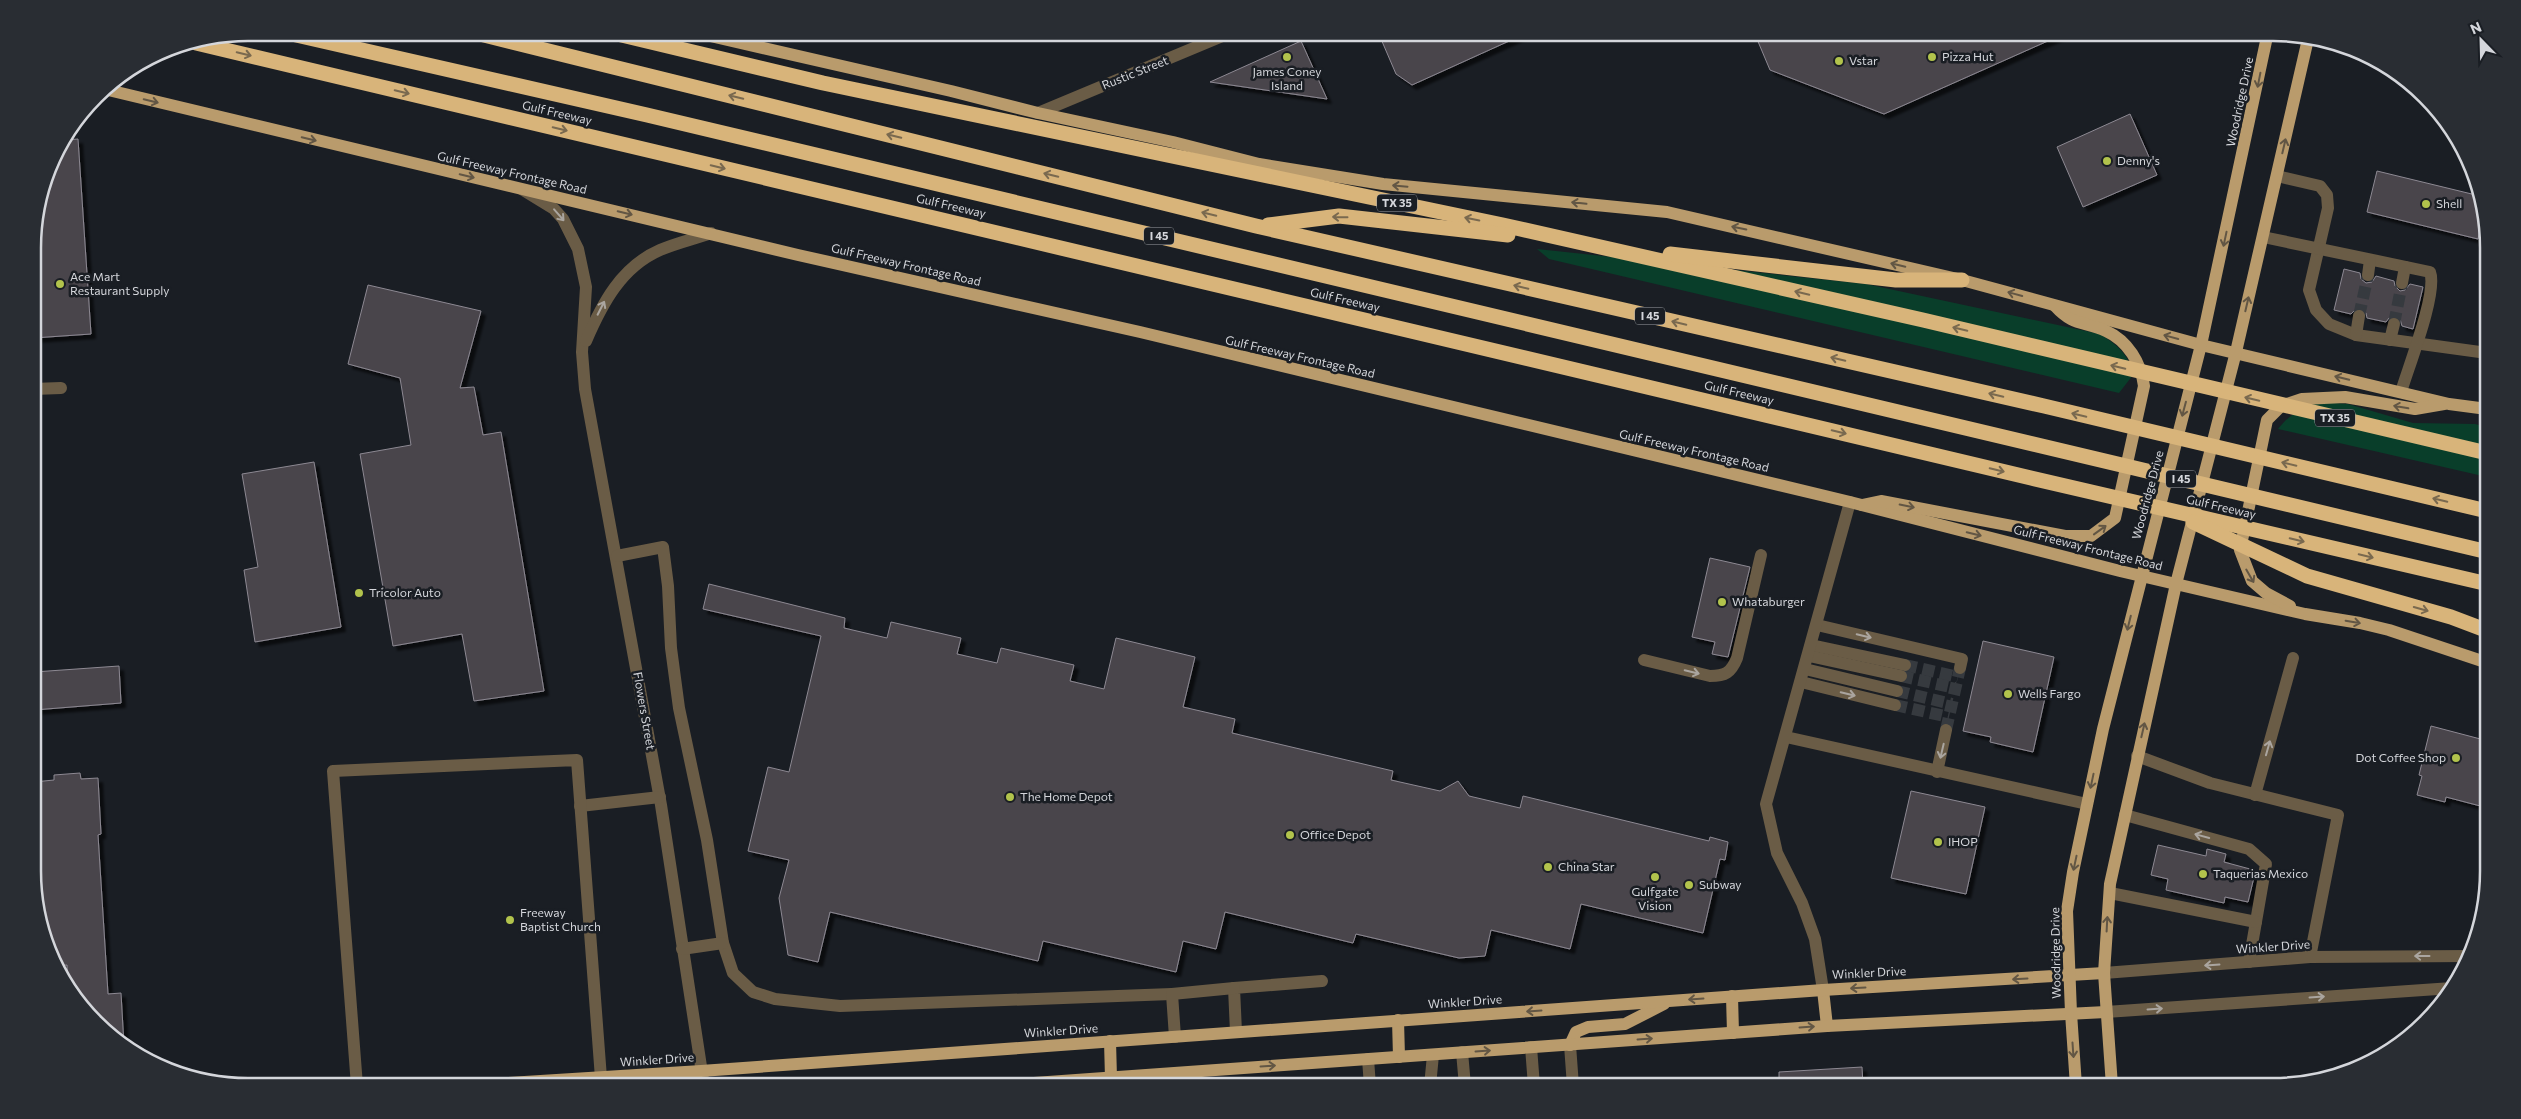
<svg xmlns="http://www.w3.org/2000/svg" width="2521" height="1119" viewBox="0 0 2521 1119" font-family="Commissioner,sans-serif">
<defs>
<filter id="shadow"><feDropShadow dx="4.5" dy="4.5" stdDeviation="1" flood-color="#0009"/></filter>
</defs>
<rect width="100%" height="100%" fill="#1a1e24"/>
<!-- green -->
<g fill="#093e2a">
<path d="M1537 249 1866 284 2100 334C2117 345 2129 354 2133 375L2119 393 1549 259Z"/>
<path d="M2321 402 2348 404 2413 423 2475 424 2487 427V477L2278 429C2290 414 2302 407 2321 402Z"/>
</g>
<!-- building -->
<g fill="#48444c" stroke="#8d8992" filter="url(#shadow)">
<polygon points="1378,32 1529,32 1412,85 1396,74"/>
<polygon points="1754,32 2068,32 1884,114 1770,70"/>
<polygon points="1301,41 1327,99 1210,82"/>
<polygon points="2130,114 2157,175 2083,207 2057,147"/>
<polygon points="78,139 91,334 33,338 33,234 55,153 65,140"/>
<polygon points="2377,171 2480,196 2484,212 2478,239 2367,212"/>
<polygon points="2344,269 2360,273 2361,279 2366,283 2372,282 2376,276 2394,281 2395,286 2400,291 2405,290 2410,284 2423,287 2413,329 2402,326 2400,319 2395,316 2389,318 2386,322 2367,318 2366,313 2361,308 2356,309 2351,314 2334,310"/>
<polygon points="368,285 481,311 460,388 474,387 483,435 501,432 544,691 474,701 462,634 393,646 360,454 411,445 400,378 348,364"/>
<polygon points="314,462 341,627 255,642 244,570 258,567 242,474"/>
<polygon points="1710,558 1750,567 1728,657 1712,654 1715,642 1692,637"/>
<polygon points="709,584 845,618 844,628 887,638 891,622 961,638 957,654 997,663 1001,648 1074,665 1070,681 1104,689 1116,638 1195,657 1183,707 1235,719 1232,733 1393,771 1391,780 1440,791 1458,781 1469,796 1520,808 1523,796 1709,841 1710,837 1728,842 1725,860 1720,859 1703,933 1581,904 1570,949 1491,930 1485,956 1459,958 1356,934 1353,943 1225,912 1216,949 1183,941 1176,972 1043,941 1038,961 830,912 818,962 788,955 779,898 789,860 748,851 768,767 789,772 821,636 703,609"/>
<polygon points="1983,641 2054,657 2033,752 1990,742 1991,737 1963,731"/>
<polygon points="119,666 121,703 34,710 34,672"/>
<polygon points="2431,726 2488,741 2488,808 2446,797 2445,802 2417,795 2422,776 2419,775"/>
<polygon points="80,773 81,779 98,778 101,834 98,835 108,994 121,993 124,1046 117,1042 77,1002 68,987 67,965 56,966 49,953 34,899 34,782 54,780 54,775"/>
<polygon points="1911,791 1985,807 1966,894 1891,878"/>
<polygon points="2158,845 2206,856 2207,849 2226,854 2224,862 2250,869 2249,872 2255,873 2248,902 2225,897 2224,903 2166,890 2168,879 2151,875"/>
<polygon points="1862,1067 1863,1086 1779,1086 1779,1072"/>
</g>
<g fill="none" stroke-linecap="round" stroke-linejoin="round">
<!-- minor-tunnel -->
<g stroke="#363a3f" stroke-width="12" stroke-dasharray="12 6" stroke-linecap="butt">
<polyline points="2359,316 2368,275"/>
<polyline points="2394,324 2402,283"/>
<polyline points="1905,665 1958,677"/>
<polyline points="1901,676 1955,688"/>
<polyline points="1897,691 1952,704"/>
<polyline points="1895,705 1949,717"/>
<polyline points="1946,730 1960,668"/>
</g>
<!-- minor -->
<g stroke="#6a5c46" stroke-width="12">
<polyline points="2353,50 2354,49"/>
<polyline points="1038,113 1232,32"/>
<polyline points="2277,176 2320,186 2327,195 2328,208 2309,290 2316,310 2329,324 2356,335 2487,353"/>
<polyline points="523,190 554,209 563,219 578,249 586,287 582,352 585,389 661,805 704,1086"/>
<path d="M2263 237 2430 272C2438 292 2408 368 2401 392"/>
<polyline points="2368,275 2370,260"/>
<polyline points="2402,283 2405,267"/>
<polyline points="2356,335 2359,316"/>
<polyline points="2390,340 2394,324"/>
<path d="M586 341C602 304 621 267 660 250 676 243 694 239 711 233"/>
<polyline points="33,389 61,388"/>
<polyline points="617,556 663,547 668,586 671,648 679,708 707,840 723,943 733,973 753,992 775,999 840,1006 1172,994"/>
<polyline points="1817,625 1962,659 1960,668"/>
<polyline points="1811,645 1905,665"/>
<polyline points="1809,656 1901,676"/>
<path d="M1644 660 1710 676C1725 676 1731 673 1737 658L1761 555"/>
<polyline points="1805,669 1897,691"/>
<polyline points="1801,682 1895,705"/>
<polyline points="1786,737 2087,804"/>
<polyline points="2137,756 2210,783 2338,815 2310,957"/>
<polyline points="1937,772 1946,730"/>
<polyline points="2255,795 2293,658"/>
<polyline points="580,806 660,797"/>
<polyline points="2125,815 2249,849 2266,864 2249,962"/>
<polyline points="2110,893 2256,922"/>
<polyline points="682,949 723,943"/>
<polyline points="2104,973 2310,957 2470,956"/>
<polyline points="1823,990 1815,939 1802,903 1777,853 1766,804 1850,502"/>
<polyline points="2106,1012 2452,988"/>
<polyline points="1236,1032 1234,988 1322,981"/>
<polyline points="1175,1037 1172,994 1234,988"/>
<polyline points="1570,1045 1573,1086"/>
<polyline points="1531,1047 1534,1086"/>
<polyline points="1462,1052 1465,1086"/>
<polyline points="1368,1059 1370,1086"/>
<polyline points="357,1086 333,771 577,760 601,1078"/>
<polyline points="1430,1086 1433,1055"/>
</g>
<!-- major -->
<g stroke="#b99b6c" stroke-width="12">
<polyline points="693,32 951,91 1038,113 1173,142 1259,164 1383,184 1667,212 1962,280 2201,345 2449,404 2487,409"/>
<polyline points="104,89 798,255 1140,332 1850,502 2120,571 2305,614 2360,623 2389,630 2488,663"/>
<path d="M1862 505 1881 501 2065 536H2091L2115 518 2144 386C2141 363 2128 341 2106 331 2083 321 2073 326 2055 306"/>
<polyline points="2290,606 2266,593 2252,581 2240,550 2267,420 2281,406 2302,399 2345,397 2415,409 2444,404"/>
<polyline points="1823,990 1827,1026"/>
<polyline points="1732,996 1733,1033"/>
<polyline points="1398,1020 1399,1057"/>
<polyline points="1110,1041 1111,1078"/>
<polyline points="1570,1045 1576,1032 1588,1027 1625,1024 1664,1004"/>
<polyline points="462,1086 701,1071 1823,990 2104,973"/>
<polyline points="993,1086 1827,1026 2106,1012"/>
<polyline points="2076,1086 2071,1013 2067,911 2073,872 2103,729 2201,345 2268,32"/>
<polyline points="2112,1086 2104,973 2110,884 2176,584 2236,352 2308,39"/>
</g>
<!-- highway -->
<g stroke="#d8b47a" stroke-width="15">
<polyline points="283,32 647,115 2488,552"/>
<polyline points="472,32 1256,226 2044,406 2487,511"/>
<polyline points="609,32 823,83 1503,225 1923,320 2487,453"/>
<polyline points="196,43 2031,478 2488,584"/>
<polyline points="1268,225 1339,216 1508,235"/>
<polyline points="1670,254 1896,280 1962,280"/>
<polyline points="2193,522 2307,576 2451,617 2488,631"/>
</g>
</g>
<!-- one-way arrows -->
<defs><path id="oneway-shaft" d="M-6 0H5M1.5-3L5.5 0L1.5 3" fill="none" stroke-width="1.6" stroke-linecap="round" stroke-linejoin="round" transform="scale(1.25)"/></defs>
<g stroke="#79694f">
<use href="#oneway-shaft" transform="translate(244 54) rotate(13)"/>
<use href="#oneway-shaft" transform="translate(402 92) rotate(13)"/>
<use href="#oneway-shaft" transform="translate(736 97) rotate(-166)"/>
<use href="#oneway-shaft" transform="translate(560 129) rotate(13)"/>
<use href="#oneway-shaft" transform="translate(894 136) rotate(-166)"/>
<use href="#oneway-shaft" transform="translate(718 167) rotate(13)"/>
<use href="#oneway-shaft" transform="translate(1051 175) rotate(-166)"/>
<use href="#oneway-shaft" transform="translate(1209 214) rotate(-166)"/>
<use href="#oneway-shaft" transform="translate(1340 217) rotate(-179)"/>
<use href="#oneway-shaft" transform="translate(1472 219) rotate(-168)"/>
<use href="#oneway-shaft" transform="translate(1521 287) rotate(-167)"/>
<use href="#oneway-shaft" transform="translate(1802 293) rotate(-167)"/>
<use href="#oneway-shaft" transform="translate(1679 323) rotate(-167)"/>
<use href="#oneway-shaft" transform="translate(1960 329) rotate(-167)"/>
<use href="#oneway-shaft" transform="translate(1838 359) rotate(-167)"/>
<use href="#oneway-shaft" transform="translate(2118 367) rotate(-167)"/>
<use href="#oneway-shaft" transform="translate(1996 395) rotate(-167)"/>
<use href="#oneway-shaft" transform="translate(2252 399) rotate(-167)"/>
<use href="#oneway-shaft" transform="translate(2079 415) rotate(-167)"/>
<use href="#oneway-shaft" transform="translate(1839 432) rotate(13)"/>
<use href="#oneway-shaft" transform="translate(2289 464) rotate(-167)"/>
<use href="#oneway-shaft" transform="translate(1997 470) rotate(13)"/>
<use href="#oneway-shaft" transform="translate(2440 500) rotate(-167)"/>
<use href="#oneway-shaft" transform="translate(2297 540) rotate(13)"/>
<use href="#oneway-shaft" transform="translate(2366 556) rotate(13)"/>
<use href="#oneway-shaft" transform="translate(2421 609) rotate(16)"/>
</g>
<g stroke="#625644">
<use href="#oneway-shaft" transform="translate(2259 80) rotate(101)"/>
<use href="#oneway-shaft" transform="translate(151 101) rotate(14)"/>
<use href="#oneway-shaft" transform="translate(309 139) rotate(14)"/>
<use href="#oneway-shaft" transform="translate(2284 146) rotate(-77)"/>
<use href="#oneway-shaft" transform="translate(467 176) rotate(13)"/>
<use href="#oneway-shaft" transform="translate(1400 186) rotate(-175)"/>
<use href="#oneway-shaft" transform="translate(1579 203) rotate(-174)"/>
<use href="#oneway-shaft" transform="translate(625 213) rotate(13)"/>
<use href="#oneway-shaft" transform="translate(1739 228) rotate(-168)"/>
<use href="#oneway-shaft" transform="translate(2225 239) rotate(102)"/>
<use href="#oneway-shaft" transform="translate(1898 265) rotate(-167)"/>
<use href="#oneway-shaft" transform="translate(2015 294) rotate(-165)"/>
<use href="#oneway-shaft" transform="translate(2247 304) rotate(-77)"/>
<use href="#oneway-shaft" transform="translate(2171 337) rotate(-165)"/>
<use href="#oneway-shaft" transform="translate(2342 378) rotate(-166)"/>
<use href="#oneway-shaft" transform="translate(2401 407) rotate(-170)"/>
<use href="#oneway-shaft" transform="translate(2184 409) rotate(105)"/>
<use href="#oneway-shaft" transform="translate(1907 506) rotate(11)"/>
<use href="#oneway-shaft" transform="translate(2100 530) rotate(-36)"/>
<use href="#oneway-shaft" transform="translate(1974 534) rotate(14)"/>
<use href="#oneway-shaft" transform="translate(2250 576) rotate(60)"/>
<use href="#oneway-shaft" transform="translate(2353 622) rotate(10)"/>
<use href="#oneway-shaft" transform="translate(2129 623) rotate(104)"/>
<use href="#oneway-shaft" transform="translate(2143 730) rotate(-77)"/>
<use href="#oneway-shaft" transform="translate(2092 781) rotate(102)"/>
<use href="#oneway-shaft" transform="translate(2075 863) rotate(102)"/>
<use href="#oneway-shaft" transform="translate(2107 924) rotate(-87)"/>
<use href="#oneway-shaft" transform="translate(2020 979) rotate(177)"/>
<use href="#oneway-shaft" transform="translate(1858 988) rotate(177)"/>
<use href="#oneway-shaft" transform="translate(1696 999) rotate(176)"/>
<use href="#oneway-shaft" transform="translate(1534 1011) rotate(176)"/>
<use href="#oneway-shaft" transform="translate(1807 1027) rotate(-4)"/>
<use href="#oneway-shaft" transform="translate(1645 1039) rotate(-4)"/>
<use href="#oneway-shaft" transform="translate(2073 1050) rotate(86)"/>
<use href="#oneway-shaft" transform="translate(1483 1051) rotate(-4)"/>
<use href="#oneway-shaft" transform="translate(1268 1066) rotate(-4)"/>
</g>
<g stroke="#aaa59f">
<use href="#oneway-shaft" transform="translate(559 215) rotate(49)"/>
<use href="#oneway-shaft" transform="translate(601 308) rotate(-63)"/>
<use href="#oneway-shaft" transform="translate(1864 636) rotate(13)"/>
<use href="#oneway-shaft" transform="translate(1692 672) rotate(13)"/>
<use href="#oneway-shaft" transform="translate(1848 694) rotate(13)"/>
<use href="#oneway-shaft" transform="translate(2268 748) rotate(-74)"/>
<use href="#oneway-shaft" transform="translate(1942 751) rotate(103)"/>
<use href="#oneway-shaft" transform="translate(2202 836) rotate(-165)"/>
<use href="#oneway-shaft" transform="translate(2422 956) rotate(180)"/>
<use href="#oneway-shaft" transform="translate(2212 965) rotate(176)"/>
<use href="#oneway-shaft" transform="translate(2317 997) rotate(-4)"/>
<use href="#oneway-shaft" transform="translate(2155 1009) rotate(-4)"/>
</g>
<!-- markers -->
<g fill="#b2c34c" stroke="#1a1e24" stroke-width="2">
<circle cx="1287" cy="57" r="5"/>
<circle cx="1932" cy="57" r="5"/>
<circle cx="1839" cy="61" r="5"/>
<circle cx="2107" cy="161" r="5"/>
<circle cx="2426" cy="204" r="5"/>
<circle cx="60" cy="284" r="5"/>
<circle cx="359" cy="593" r="5"/>
<circle cx="1722" cy="602" r="5"/>
<circle cx="2008" cy="694" r="5"/>
<circle cx="2456" cy="758" r="5"/>
<circle cx="1010" cy="797" r="5"/>
<circle cx="1290" cy="835" r="5"/>
<circle cx="1938" cy="842" r="5"/>
<circle cx="1548" cy="867" r="5"/>
<circle cx="2203" cy="874" r="5"/>
<circle cx="1655" cy="877" r="5"/>
<circle cx="1689" cy="885" r="5"/>
<circle cx="510" cy="920" r="5"/>
</g>
<g text-anchor="middle" stroke-width="5" stroke-linejoin="round" paint-order="stroke">
<!-- shield labels -->
<g fill="#1a1e24" stroke="#9c9fa4" stroke-width="1">
<rect x="1377" y="194.5" width="40" height="17" rx="4"/>
<rect x="1144" y="227.5" width="30" height="17" rx="4"/>
<rect x="1635" y="307.5" width="30" height="17" rx="4"/>
<rect x="2315" y="409.5" width="40" height="17" rx="4"/>
<rect x="2166" y="470.5" width="30" height="17" rx="4"/>
</g>
<g font-size="11" font-weight="bold" fill="#d4d6db">
<text x="1397" y="207">TX 35</text>
<text x="1159" y="240">I 45</text>
<text x="1650" y="320">I 45</text>
<text x="2335" y="422">TX 35</text>
<text x="2181" y="483">I 45</text>
</g>
<!-- poi labels -->
<g font-size="12" fill="#d4d6db" stroke="#1a1e24" text-anchor="start">
<text x="1942" y="61">Pizza Hut</text>
<text x="1849" y="65">Vstar</text>
<text x="1287" y="76" text-anchor="middle">James Coney<tspan x="1287" dy="14">Island</tspan></text>
<text x="2117" y="165">Denny's</text>
<text x="2436" y="208">Shell</text>
<text x="70" y="281">Ace Mart<tspan x="70" dy="14">Restaurant Supply</tspan></text>
<text x="369" y="597">Tricolor Auto</text>
<text x="1732" y="606">Whataburger</text>
<text x="2018" y="698">Wells Fargo</text>
<text x="2446" y="762" text-anchor="end">Dot Coffee Shop</text>
<text x="1020" y="801">The Home Depot</text>
<text x="1300" y="839">Office Depot</text>
<text x="1948" y="846">IHOP</text>
<text x="1558" y="871">China Star</text>
<text x="2213" y="878">Taquerias Mexico</text>
<text x="1699" y="889">Subway</text>
<text x="1655" y="896" text-anchor="middle">Gulfgate<tspan x="1655" dy="14">Vision</tspan></text>
<text x="520" y="917">Freeway<tspan x="520" dy="14">Baptist Church</tspan></text>
</g>
<!-- street labels -->
<g font-size="12" fill="#d4d6db" stroke="#1a1e24">
<text transform="translate(1135 73) rotate(-22)" y="4">Rustic Street</text>
<text transform="translate(2240 102) rotate(-78)" y="4">Woodridge Drive</text>
<text transform="translate(557 113) rotate(13)" y="4">Gulf Freeway</text>
<text transform="translate(512 173) rotate(13)" y="4">Gulf Freeway Frontage Road</text>
<text transform="translate(951 206) rotate(13)" y="4">Gulf Freeway</text>
<text transform="translate(906 265) rotate(13)" y="4">Gulf Freeway Frontage Road</text>
<text transform="translate(1345 300) rotate(13)" y="4">Gulf Freeway</text>
<text transform="translate(1300 357) rotate(13)" y="4">Gulf Freeway Frontage Road</text>
<text transform="translate(1739 393) rotate(13)" y="4">Gulf Freeway</text>
<text transform="translate(1694 451) rotate(13)" y="4">Gulf Freeway Frontage Road</text>
<text transform="translate(2148 495) rotate(-75)" y="4">Woodridge Drive</text>
<text transform="translate(2221 507) rotate(13)" y="4">Gulf Freeway</text>
<text transform="translate(2088 548) rotate(14)" y="4">Gulf Freeway Frontage Road</text>
<text transform="translate(644 711) rotate(80)" y="4">Flowers Street</text>
<text transform="translate(2273 947) rotate(-4)" y="4">Winkler Drive</text>
<text transform="translate(2056 953) rotate(-91)" y="4">Woodridge Drive</text>
<text transform="translate(1869 973) rotate(-3)" y="4">Winkler Drive</text>
<text transform="translate(1465 1002) rotate(-4)" y="4">Winkler Drive</text>
<text transform="translate(1061 1031) rotate(-4)" y="4">Winkler Drive</text>
<text transform="translate(657 1060) rotate(-4)" y="4">Winkler Drive</text>
</g>
</g>
<!-- crop -->
<path d="M0 0H2521V1119H0ZM248 41H2273A207 207 0 0 1 2480 248V871A207 207 0 0 1 2273 1078H248A207 207 0 0 1 41 871V248A207 207 0 0 1 248 41Z" fill="#292d33" fill-rule="evenodd"/>
<path fill="none" stroke="#d4d6db" stroke-width="2.5" d="M248 41H2273A207 207 0 0 1 2480 248V871A207 207 0 0 1 2273 1078H248A207 207 0 0 1 41 871V248A207 207 0 0 1 248 41Z"/>
<!-- north arrow -->
<g transform="translate(2481 40) rotate(337)" stroke="#1a1e24" stroke-width="4" paint-order="stroke">
<path d="M0-4L9 19L0 12L-9 19Z" fill="#d4d6db"/>
<text y="-8" font-size="14" font-weight="bold" text-anchor="middle" fill="#d4d6db">N</text>
</g>
</svg>
